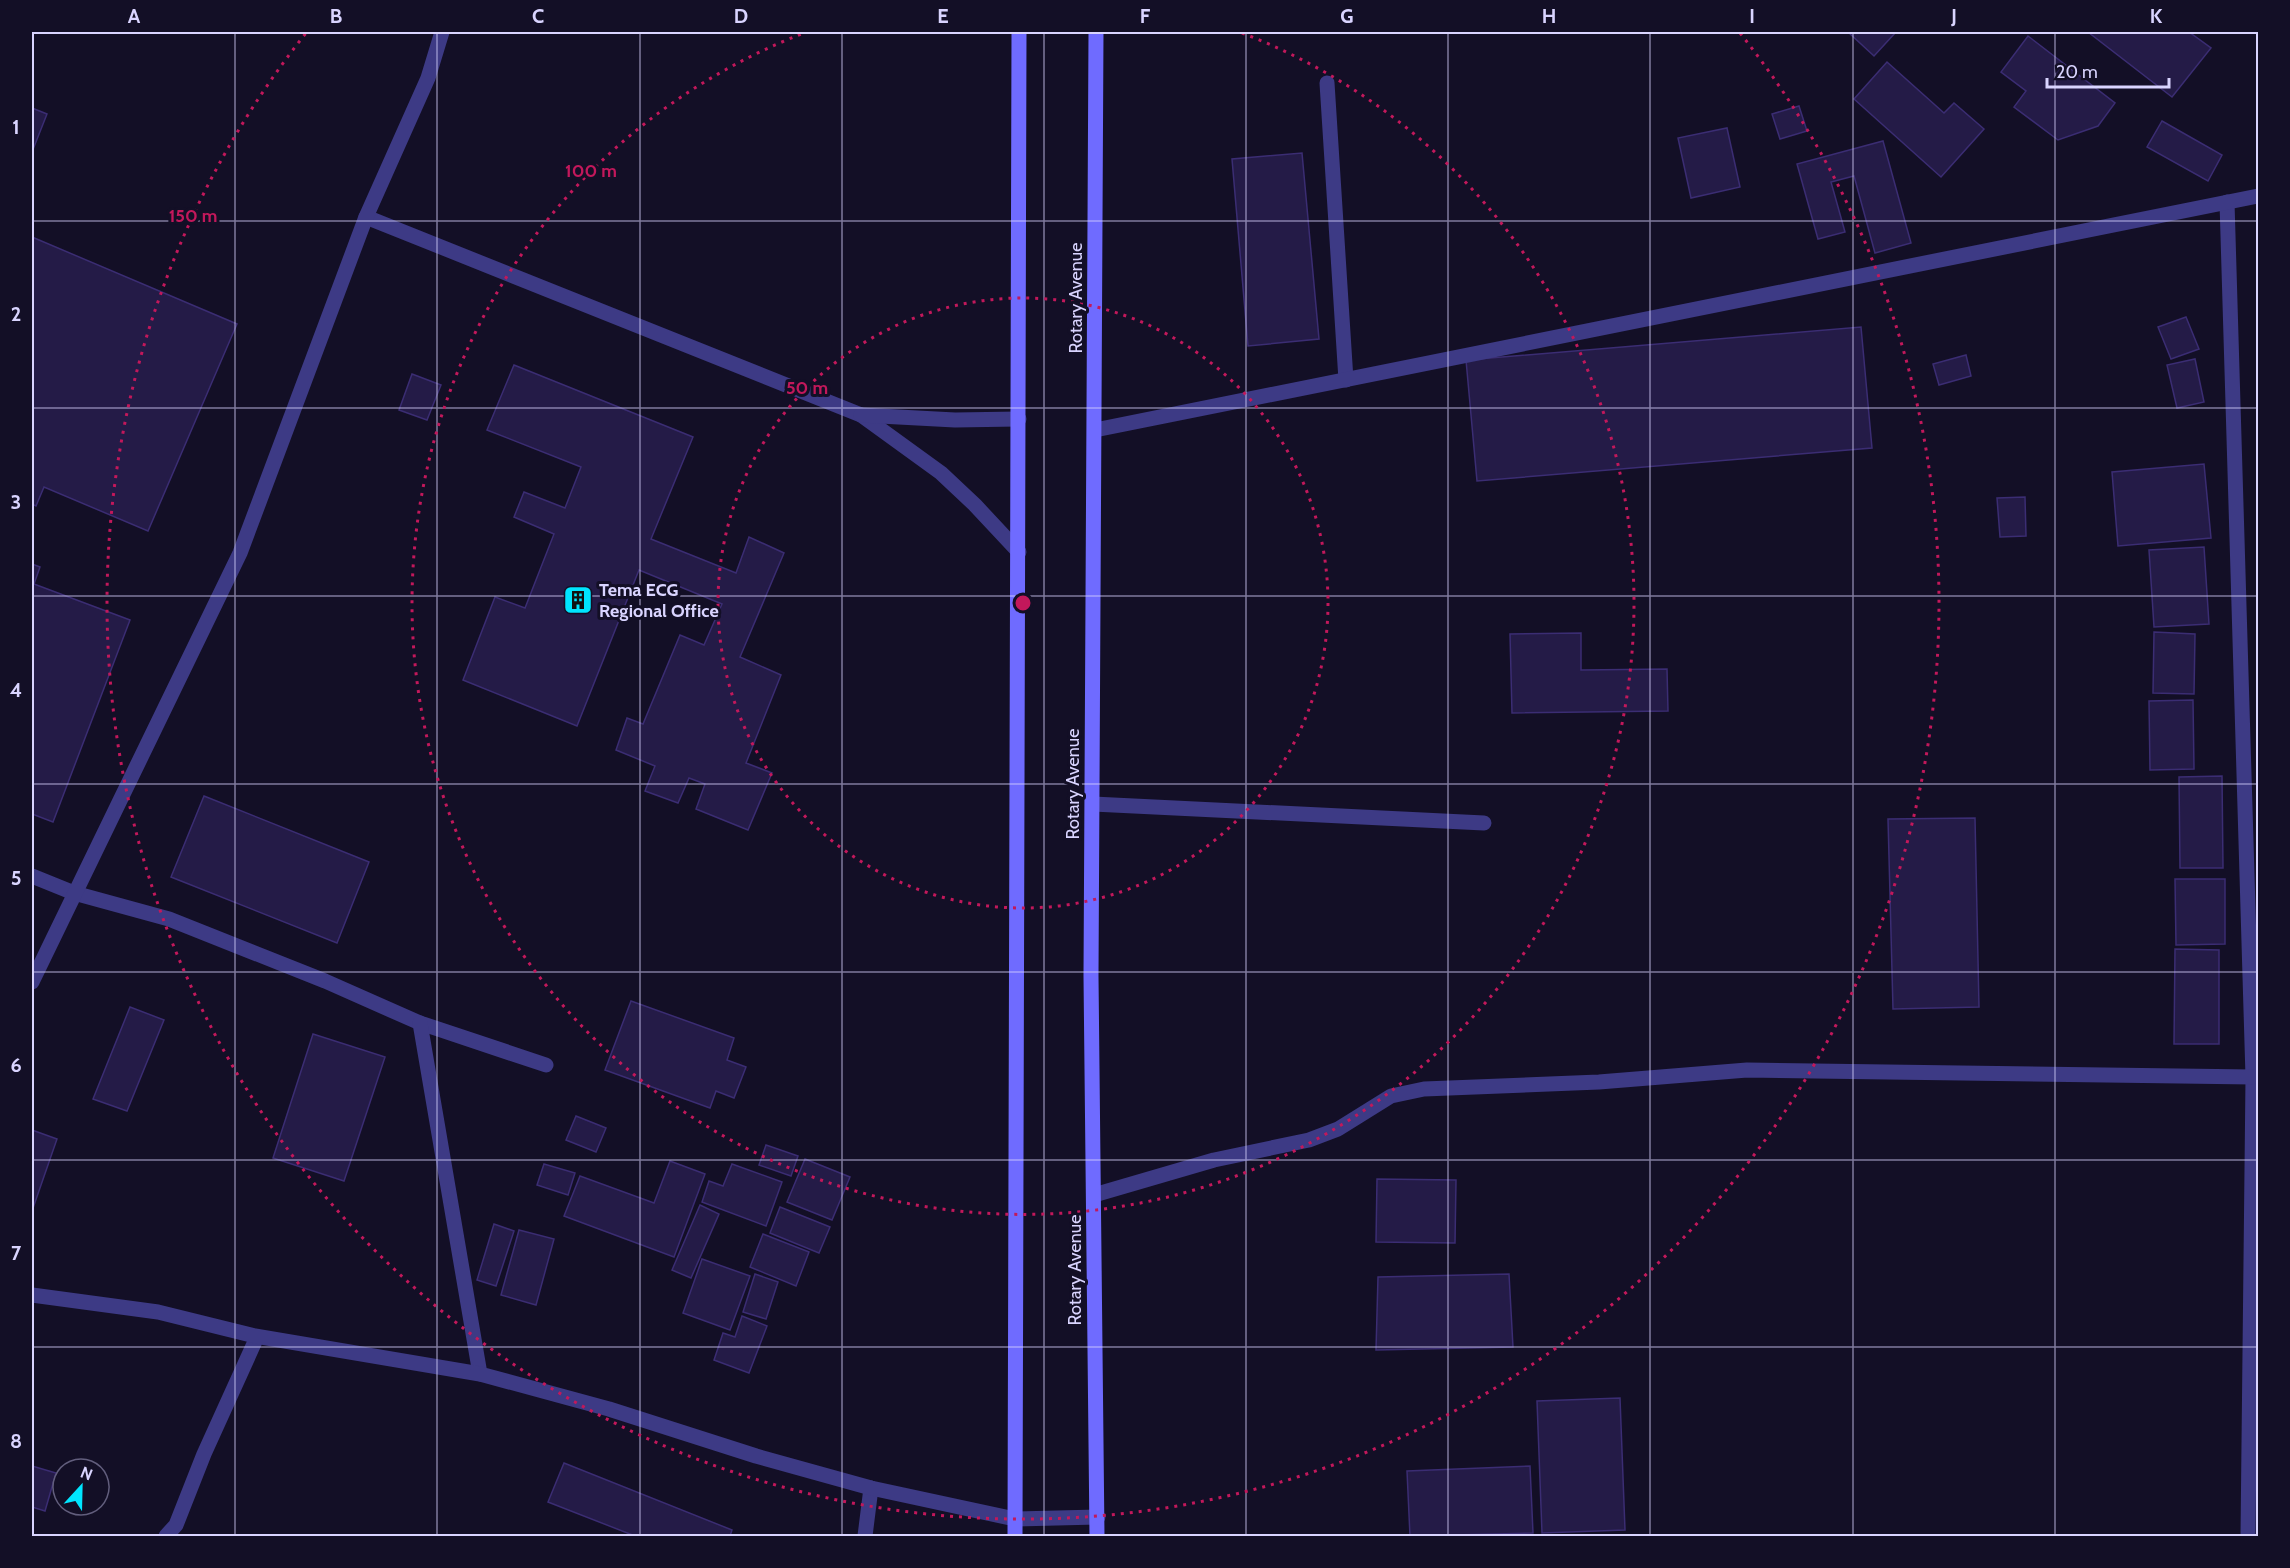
<svg xmlns="http://www.w3.org/2000/svg" width="2290" height="1568" viewBox="0 0 2290 1568" font-family="Cabin,sans-serif">
<rect width="100%" height="100%" fill="#130f26"/>
<!-- building -->
<g fill="#241b47" stroke="#3b2d73" stroke-width="1.5">
<polygon points="1848,32 1896,32 1874,56"/>
<polygon points="2088,32 2189,32 2211,48 2172,97"/>
<polygon points="2028,36 2115,103 2098,126 2058,140 2014,107 2026,91 2001,72"/>
<polygon points="1887,62 1944,113 1954,103 1984,129 1941,177 1854,99"/>
<polygon points="1799,106 1807,131 1780,139 1772,114"/>
<polygon points="32,108 47,114 32,152"/>
<polygon points="2162,121 2222,155 2208,181 2147,147"/>
<polygon points="1727,128 1740,187 1691,198 1678,138"/>
<polygon points="1883,141 1911,243 1875,253 1854,176 1831,182 1845,232 1818,239 1797,164"/>
<polygon points="1302,153 1319,339 1248,346 1232,159"/>
<polygon points="32,237 237,324 148,531 44,487 36,506 32,504"/>
<polygon points="2186,317 2199,349 2171,359 2158,327"/>
<polygon points="1861,327 1872,448 1477,481 1466,360"/>
<polygon points="1966,355 1971,376 1939,385 1933,364"/>
<polygon points="2195,359 2204,402 2177,408 2167,365"/>
<polygon points="514,365 693,437 651,539 736,573 749,537 784,553 740,657 781,675 746,763 772,773 748,830 696,809 705,784 689,778 678,803 645,791 655,766 616,750 627,718 643,724 680,635 704,645 722,604 639,570 577,726 463,680 495,597 525,608 554,534 514,517 524,492 565,508 581,467 487,430"/>
<polygon points="412,374 441,385 427,420 399,410"/>
<polygon points="2204,464 2211,538 2118,546 2112,472"/>
<polygon points="2025,497 2026,536 2000,537 1997,498"/>
<polygon points="2204,547 2209,624 2154,627 2149,550"/>
<polygon points="32,564 40,567 34,584 130,620 53,822 32,814"/>
<polygon points="2154,632 2195,634 2194,694 2153,693"/>
<polygon points="1581,633 1581,670 1667,669 1668,711 1512,713 1510,634"/>
<polygon points="2193,700 2194,769 2150,770 2149,701"/>
<polygon points="2222,776 2223,868 2180,868 2179,777"/>
<polygon points="204,796 369,862 337,943 171,877"/>
<polygon points="1975,818 1979,1007 1893,1009 1888,819"/>
<polygon points="2175,879 2225,879 2225,944 2176,945"/>
<polygon points="2175,949 2219,950 2219,1044 2174,1044"/>
<polygon points="631,1001 734,1038 727,1060 746,1067 734,1098 716,1091 710,1108 605,1070"/>
<polygon points="130,1007 164,1020 127,1111 93,1099"/>
<polygon points="313,1034 385,1057 344,1181 273,1158"/>
<polygon points="576,1116 606,1128 596,1152 566,1140"/>
<polygon points="32,1130 57,1139 32,1211"/>
<polygon points="766,1145 798,1156 791,1176 759,1165"/>
<polygon points="805,1159 850,1177 832,1220 787,1202"/>
<polygon points="670,1161 705,1174 674,1257 564,1216 580,1176 654,1203"/>
<polygon points="544,1164 575,1173 568,1195 537,1185"/>
<polygon points="732,1164 782,1182 766,1226 702,1202 709,1181 723,1186"/>
<polygon points="1377,1179 1456,1180 1455,1243 1376,1242"/>
<polygon points="700,1205 719,1214 691,1278 672,1270"/>
<polygon points="780,1207 830,1227 819,1253 770,1233"/>
<polygon points="494,1224 514,1231 496,1286 477,1280"/>
<polygon points="519,1230 554,1239 536,1305 501,1295"/>
<polygon points="763,1234 809,1252 796,1286 750,1267"/>
<polygon points="702,1259 750,1276 730,1330 683,1313"/>
<polygon points="755,1274 778,1282 766,1319 743,1312"/>
<polygon points="1509,1274 1513,1347 1376,1350 1378,1277"/>
<polygon points="742,1316 767,1326 749,1373 714,1360 723,1333 735,1337"/>
<polygon points="1620,1398 1625,1530 1542,1533 1537,1401"/>
<polygon points="564,1463 732,1530 730,1536 635,1536 548,1502"/>
<polygon points="32,1466 56,1473 45,1511 32,1507"/>
<polygon points="1530,1466 1533,1533 1410,1536 1407,1471"/>
</g>
<g fill="none" stroke-linecap="round" stroke-linejoin="round">
<!-- service -->
<g stroke="#3d3a85" stroke-width="15">
<polyline points="1327,83 1346,380"/>
<polyline points="1093,804 1484,823"/>
<polyline points="166,1536 176,1525 204,1454 257,1337"/>
<polyline points="865,1536 871,1488"/>
</g>
<!-- minor -->
<g stroke="#3d3a85" stroke-width="15">
<polyline points="2227,202 2253,1077 2248,1536"/>
<polyline points="366,217 861,415 941,473 975,505 1019,552"/>
<polyline points="861,415 955,420 1019,419"/>
<polyline points="1095,430 2258,196"/>
<polyline points="32,876 74,893 169,919 325,981 420,1023 546,1065"/>
<polyline points="32,982 240,553 366,217 428,78 442,32"/>
<polyline points="420,1023 480,1374"/>
<polyline points="1094,1195 1214,1160 1309,1140 1338,1129 1391,1096 1424,1089 1599,1082 1747,1070 2253,1077"/>
<polyline points="32,1295 158,1312 255,1336 480,1374 609,1409 756,1456 871,1488 1015,1519 1098,1517"/>
</g>
<!-- secondary -->
<g stroke="#6f6bff" stroke-width="15">
<polyline points="1096,32 1091,976 1097,1536"/>
<polyline points="1015,1536 1019,32"/>
</g>
</g>
<!-- grid -->
<path fill="none" stroke="#d9d4ff" stroke-width="1.5" stroke-opacity="0.55" d="M235 32V1536M437 32V1536M640 32V1536M842 32V1536M1044 32V1536M1246 32V1536M1448 32V1536M1650 32V1536M1853 32V1536M2055 32V1536M32 221H2258M32 408H2258M32 596H2258M32 784H2258M32 972H2258M32 1160H2258M32 1347H2258"/>
<!-- distance rings -->
<g fill="none" stroke="#c2185b" stroke-width="3" stroke-dasharray="3 6">
<circle cx="1023" cy="603" r="305"/>
<path d="M1242 33A611 611 0 1 1 804 33"/>
<path d="M1740 33A916 916 0 1 1 306 33"/>
</g>
<!-- icons -->
<defs>
<g id="building-square" transform="scale(1.5)"><rect x="-9" y="-9" width="18" height="18" rx="4" fill="#00e5ff" stroke="#130f26"/><path d="M-4-6H4V6H1V3H-1V6H-4ZM-2.5-4.3h1.7v1.8h-1.7ZM.8-4.3h1.7v1.8H.8ZM-2.5-1h1.7V.8h-1.7ZM.8-1h1.7V.8H.8Z" fill="#111"/></g>
</defs>
<g fill-rule="evenodd">
<use href="#building-square" x="578" y="600"/>
</g>
<g text-anchor="middle" stroke-width="6" stroke-linejoin="round" paint-order="stroke">
<!-- street labels -->
<g font-size="18" fill="#d9d4ff" stroke="#130f26">
<text transform="translate(1076 298) rotate(-90)" y="6">Rotary Avenue</text>
<text transform="translate(1073 784) rotate(-90)" y="6">Rotary Avenue</text>
<text transform="translate(1075 1270) rotate(-90)" y="6">Rotary Avenue</text>
</g>
<!-- poi labels -->
<g font-size="18" font-weight="bold" fill="#d9d4ff" stroke="#130f26" text-anchor="start">
<text x="599" y="596">Tema ECG<tspan x="599" dy="21">Regional Office</tspan></text>
</g>
</g>
<circle cx="1023" cy="603" r="9" fill="#c2185b" stroke="#130f26" stroke-width="3"/>
<g font-size="18" text-anchor="middle" font-weight="bold" fill="#c2185b" stroke="#130f26" stroke-width="6" stroke-linejoin="round" paint-order="stroke">
<text x="591" y="177">100 m</text>
<text x="193" y="222">150 m</text>
<text x="807" y="394">50 m</text>
</g>
<!-- border -->
<rect width="2290" height="1568" fill="none" stroke="#130f26" stroke-width="66"/>
<!-- north arrow -->
<g transform="translate(81 1487) rotate(22)"><circle r="28" fill="#130f26" stroke="#625e7d" stroke-width="1.5"/>
<path d="M0-4.5L10 22L0 15L-10 22Z" fill="#00e5ff"/>
<text y="-9" font-size="16" font-weight="bold" text-anchor="middle" fill="#d9d4ff">N</text>
</g>
<!-- scale -->
<path d="M2047 78v9h122v-9" fill="none" stroke="#d9d4ff" stroke-width="3"/>
<text x="2056" y="78" font-size="18" fill="#d9d4ff" stroke="#130f26" stroke-width="4.5" paint-order="stroke">20 m</text>
<rect x="33" y="33" width="2224" height="1502" fill="none" stroke="#d9d4ff" stroke-width="2"/>
<g font-size="20" text-anchor="middle" font-weight="bold" fill="#d9d4ff">
<text x="134" y="23">A</text>
<text x="336" y="23">B</text>
<text x="538" y="23">C</text>
<text x="741" y="23">D</text>
<text x="943" y="23">E</text>
<text x="1145" y="23">F</text>
<text x="1347" y="23">G</text>
<text x="1549" y="23">H</text>
<text x="1752" y="23">I</text>
<text x="1954" y="23">J</text>
<text x="2156" y="23">K</text>
<text x="16" y="134">1</text>
<text x="16" y="321">2</text>
<text x="16" y="509">3</text>
<text x="16" y="697">4</text>
<text x="16" y="885">5</text>
<text x="16" y="1072">6</text>
<text x="16" y="1260">7</text>
<text x="16" y="1448">8</text>
</g>
</svg>
